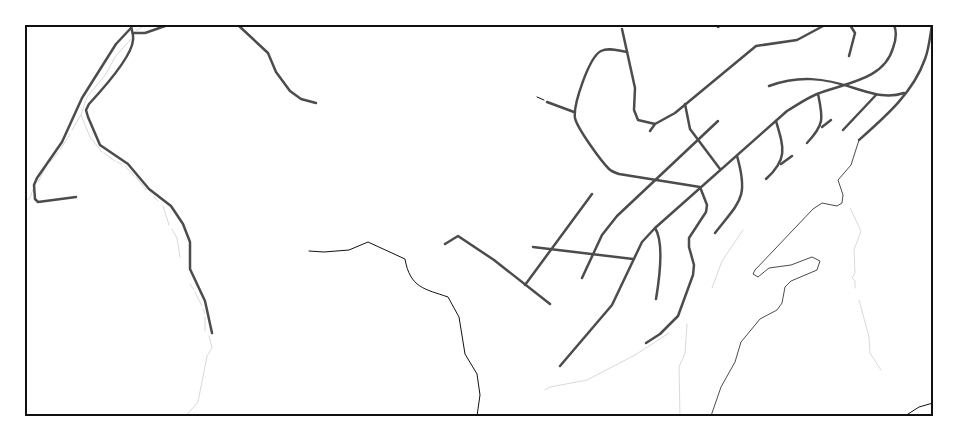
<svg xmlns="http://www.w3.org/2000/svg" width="958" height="441" viewBox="0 0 958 441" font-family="Mulish,sans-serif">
<rect width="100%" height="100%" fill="#fff"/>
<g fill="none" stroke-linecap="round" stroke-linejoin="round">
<!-- stream -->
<g stroke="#d9d9d9" stroke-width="1">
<polyline points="136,31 145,25"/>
<polyline points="72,130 81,115"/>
<polyline points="60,150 70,134"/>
<polyline points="102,152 90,137 81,115 87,97 106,74 115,57 131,39"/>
<polyline points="104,153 115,161"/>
<polyline points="50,162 58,153"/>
<polyline points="117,162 122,164"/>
<polyline points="125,166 134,176"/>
<polyline points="136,177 146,190"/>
<polyline points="38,182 46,167"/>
<polyline points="153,196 158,201"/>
<polyline points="25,201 30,198 33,189"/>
<polyline points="163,206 169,225"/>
<polyline points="850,208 861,231 854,250 855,273 852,278 855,281 855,288"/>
<polyline points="172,229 177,238 180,257"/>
<polyline points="190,284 194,290"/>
<polyline points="712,288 722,261 743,230"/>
<polyline points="195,292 202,306"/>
<polyline points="859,300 869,337 870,353 881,370"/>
<polyline points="203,309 205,314"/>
<polyline points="205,317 205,331"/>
<polyline points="545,390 550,387 587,380 635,355 669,333"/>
<polyline points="186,416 198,402 207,356 212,348 209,336"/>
<polyline points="680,416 679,367 685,353 687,324"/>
</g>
<!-- path -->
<g stroke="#111" stroke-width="1">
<polyline points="537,97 544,100"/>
<path d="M309 251 324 252 349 250 368 242 405 259C410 288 425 289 448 297L459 317 465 354 477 374 480 395 477 416"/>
<polyline points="905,416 919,407 933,403"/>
</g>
<!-- service -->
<polyline stroke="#4c4c4c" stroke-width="1" points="711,416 721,387 735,362 741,342 760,319 777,310 782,303 785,287 791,281 817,270 820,261 812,257 791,265 769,268 758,277 753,274 755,270 813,209 822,203 837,206 842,203 843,195 838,180 851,165 859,140"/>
<!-- minor -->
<g stroke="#4c4c4c" stroke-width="2.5">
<path d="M131 25C131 30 134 34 133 40 132 57 101 91 89 104L86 110 88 117 100 145 128 164 149 189 171 206 183 224 190 242V269L205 301 212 333"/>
<polyline points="238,25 268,53 276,72 290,91 301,99 316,103"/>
<polyline points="718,27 721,25"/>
<polyline points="622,29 635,88 634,110 638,120 655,124 675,113 756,46 797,40 825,25"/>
<polyline points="133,33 145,33 168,25"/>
<path d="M627 52C619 51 609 47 601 51 589 57 573 105 575 118 577 128 601 161 609 169 611 171 616 173 619 174L700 187 707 205 706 212 689 238V247L694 265 693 275 678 316 660 334 646 343"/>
<polyline points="849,56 855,33 850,25"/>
<path d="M769 86C799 75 824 78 854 88 871 93 886 99 904 93"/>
<polyline points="547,102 574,112"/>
<polyline points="685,104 690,129 720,169"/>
<polyline points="822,127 831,120"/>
<polyline points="843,130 876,95"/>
<polyline points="650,131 655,124"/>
<path d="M859 140C885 117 913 93 925 59 929 49 930 36 932 25"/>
<path d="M807 143C825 124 823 118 818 94"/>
<polyline points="781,164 792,156"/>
<path d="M766 179C788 159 784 148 776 121"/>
<polyline points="76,197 38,202 35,199 34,185 37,178 62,142 82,98 116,44 131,28"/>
<path d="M655 228C665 243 659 281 656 299"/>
<path d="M715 233C740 201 749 198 737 156"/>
<polyline points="445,244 458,236 494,260 550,304"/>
<polyline points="533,247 633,259"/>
<polyline points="582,278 602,235 617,216 718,121"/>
<polyline points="525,285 592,194"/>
<path d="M560 366 612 305 642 242 655 228 787 111C797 105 807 98 817 94 845 83 884 80 893 48 896 40 897 32 894 25"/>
</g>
</g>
<!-- border -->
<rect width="958" height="441" fill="none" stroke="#ffffff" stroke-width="52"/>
<rect x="26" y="26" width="906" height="389" fill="none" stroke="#111" stroke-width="2"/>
</svg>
